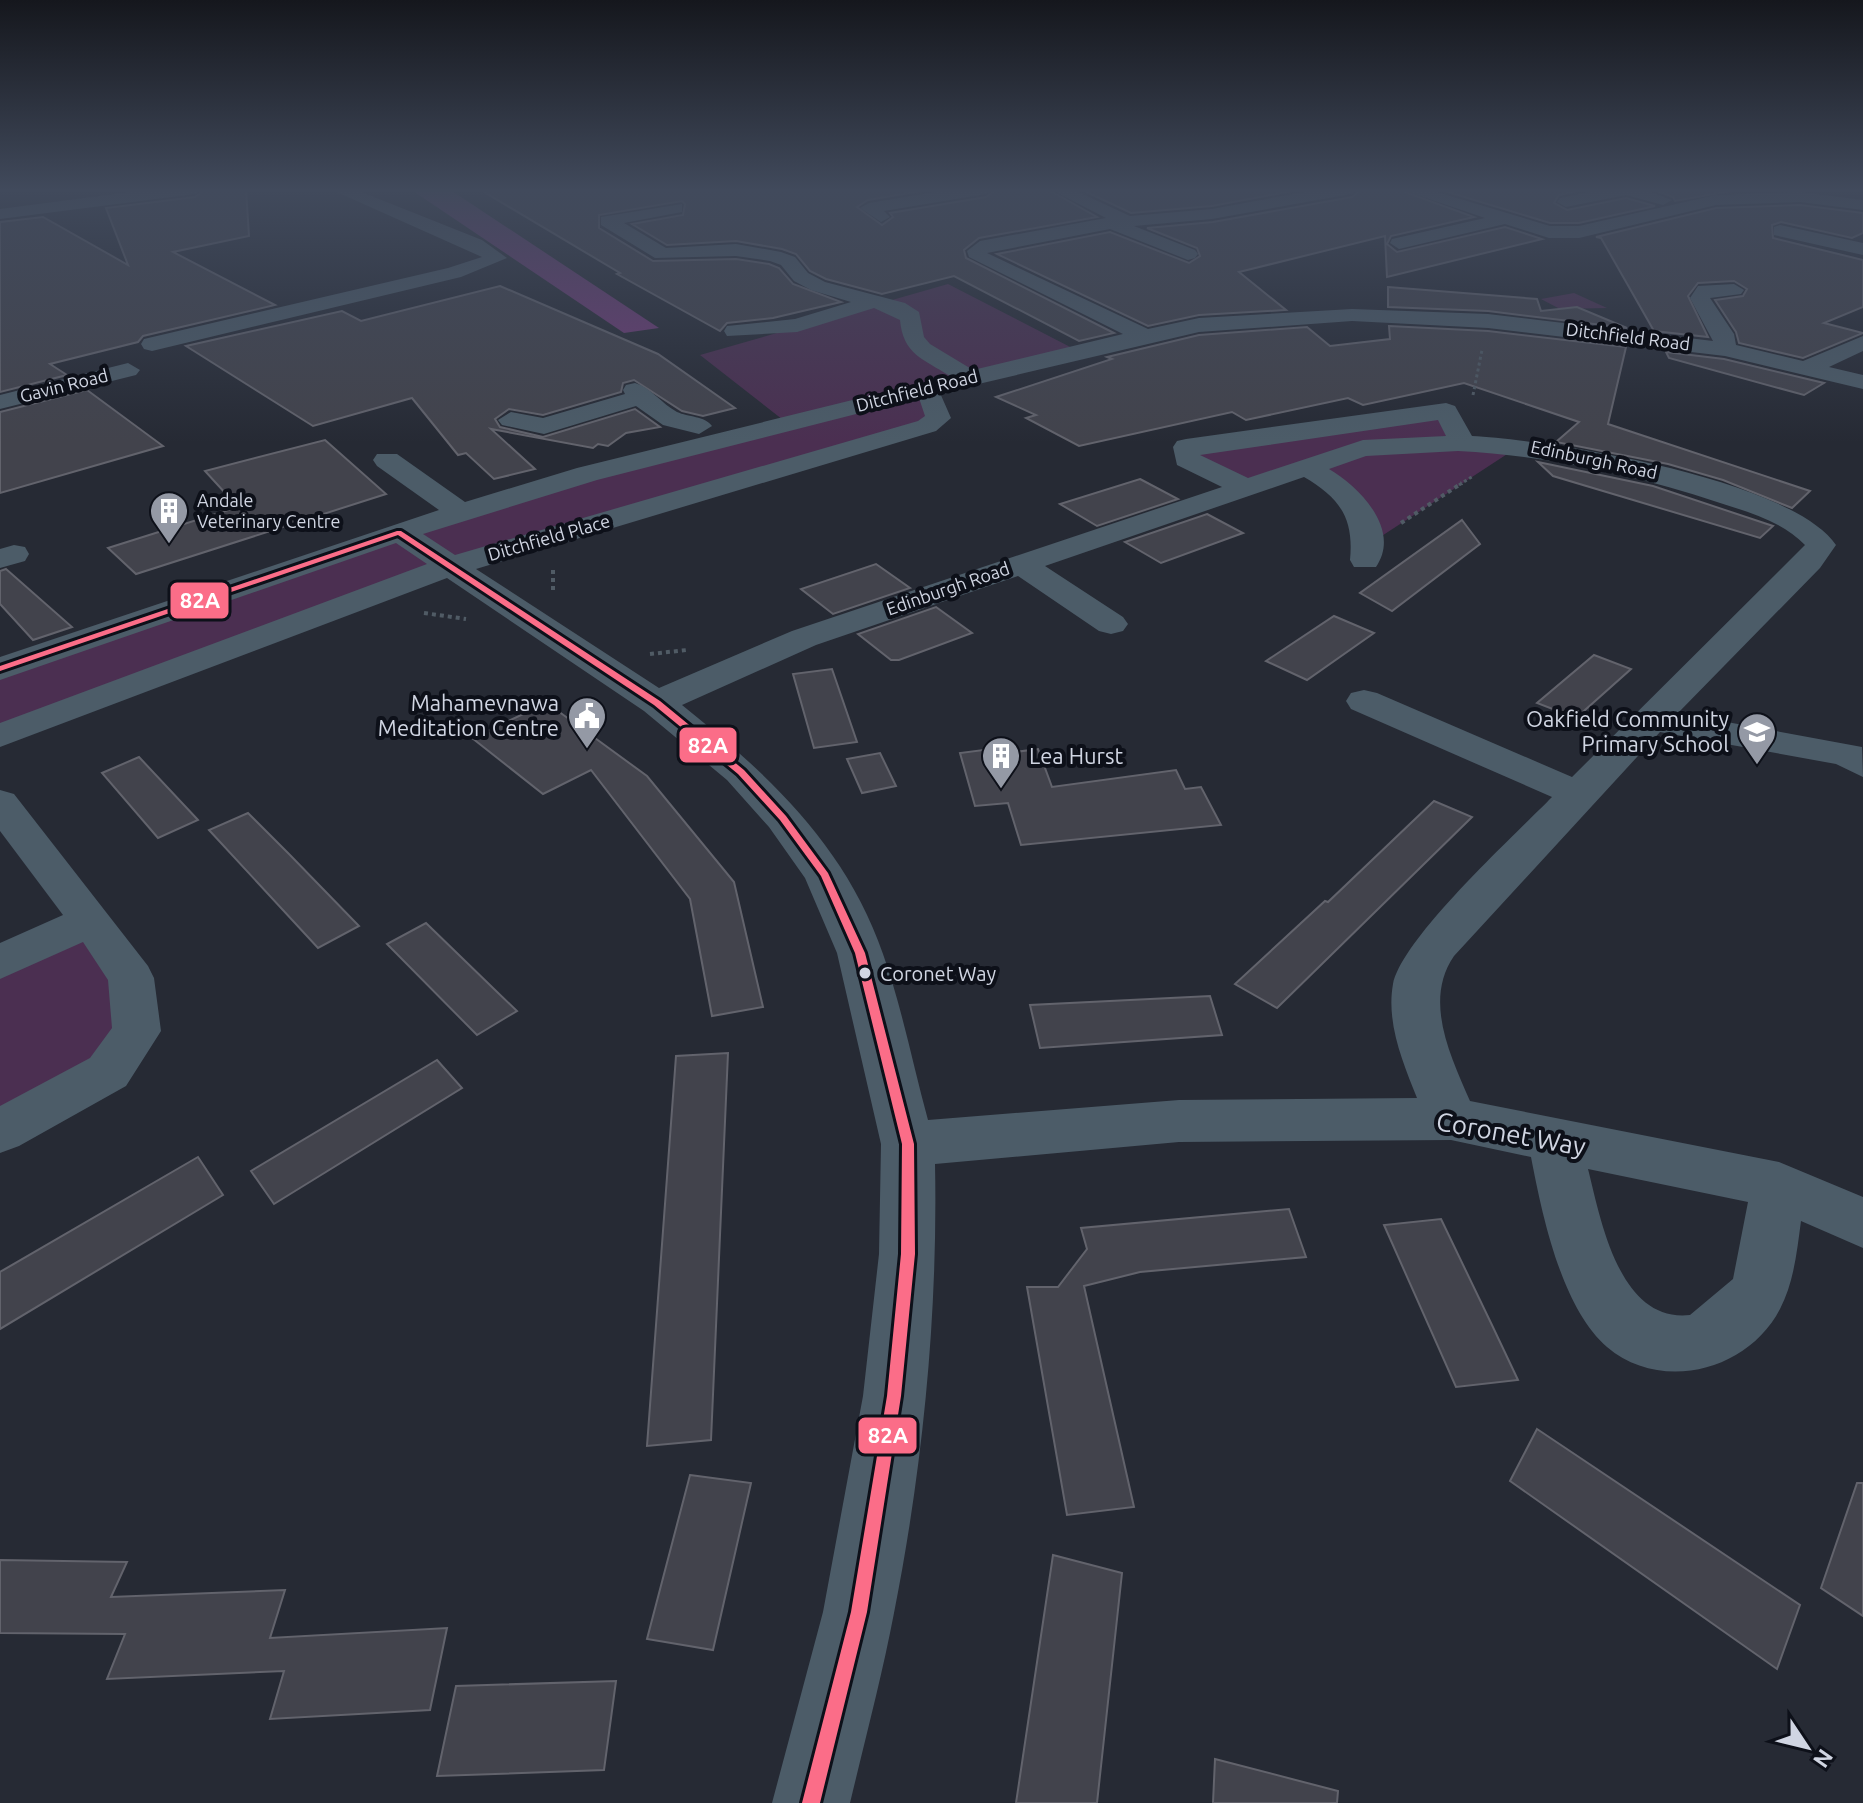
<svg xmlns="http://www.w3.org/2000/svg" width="1863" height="1803" viewBox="0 0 1863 1803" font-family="Ubuntu,sans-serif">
<rect width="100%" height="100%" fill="#262a34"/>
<!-- green -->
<g fill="#4b2f51">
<polygon points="948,284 1078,351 925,389 938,418 448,567 0,740 0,673 399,532 787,423 700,355"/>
<polygon points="1574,293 1607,308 1560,309 1541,299"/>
<polygon points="1446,411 1464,443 1521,445 1368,545 1359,510 1304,466 1243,486 1186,447"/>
<polygon points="91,920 137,1031 0,1131 0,962"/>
</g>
<!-- forest -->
<polygon fill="#6f3b77" points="410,189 449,189 659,328 624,333"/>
<!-- building -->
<g fill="#42434c" stroke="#62636c" stroke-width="2">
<polygon points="206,189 246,189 249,236 173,252 275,305 143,336 138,342 50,364 67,375 0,392 0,222 43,217 128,265 106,208 195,197"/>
<polygon points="479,189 933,189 868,200 857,207 882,225 893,217 890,213 986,197 997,189 1047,189 1097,217 979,238 964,250 966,258 1114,333 1079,341 954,276 882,294 826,279 810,271 796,254 782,249 736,241 667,245 632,224 683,215 685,204 682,201 599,215 599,228 653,261 736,259 769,264 779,268 793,284 841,302 773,318 727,323 720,331 617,274 620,273"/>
<polygon points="1080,189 1303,189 1212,206 1131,213"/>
<polygon points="1362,189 1397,189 1474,217 1391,236 1387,244 1397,252 1505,227 1542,239 1387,277 1385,236 1239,272 1286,310 1199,315 1148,326 997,254 1110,232 1189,263 1200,256 1197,248 1147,228 1213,222 1352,197"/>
<polygon points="1438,189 1587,189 1559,195 1554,203 1567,210 1626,198 1655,206 1579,223 1550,223"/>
<polygon points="1652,189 1730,189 1731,191 1675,201 1673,197"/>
<polygon points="1800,205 1863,213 1863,233 1852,238 1781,222 1772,225 1773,238 1863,260 1863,307 1824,323 1863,333 1803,358 1739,343 1736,332 1715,300 1743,296 1747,289 1734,281 1698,283 1688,296 1708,337 1654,331 1601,238 1596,237 1716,208"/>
<polygon points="500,286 658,354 735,408 703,416 682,411 634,380 623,383 621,392 543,415 509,409 495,419 500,427 543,437 635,409 660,427 626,433 608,446 598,444 593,448 491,429 535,469 494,479 466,453 458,455 412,398 313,426 186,346 342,311 361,321"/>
<polygon points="1388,287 1537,299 1541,311 1577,307 1627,328 1488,311 1388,307"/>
<polygon points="1389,326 1488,331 1626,347 1608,424 1810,491 1792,508 1723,480 1668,464 1556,442 1579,422 1464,383 1363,405 1348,398 1246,420 1232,412 1079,446 1026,418 1036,415 996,397 1112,359 1107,357 1199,335 1307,327 1330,346 1390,339"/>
<polygon points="1666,352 1724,359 1824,383 1804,395 1669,358"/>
<polygon points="87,390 163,446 0,493 0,412"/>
<polygon points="325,440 386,494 136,574 108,548 238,507 205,471"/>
<polygon points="1538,462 1653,486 1773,526 1760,538 1553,476"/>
<polygon points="1140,479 1178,499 1097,526 1060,504"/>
<polygon points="1207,514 1243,533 1161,563 1125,542"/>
<polygon points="1462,520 1480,544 1392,611 1360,593"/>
<polygon points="876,564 910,588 833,614 801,589"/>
<polygon points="6,569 72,627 33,640 0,604 0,571"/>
<polygon points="936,607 972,633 899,660 891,660 858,634"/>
<polygon points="1334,616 1374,633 1307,680 1266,661"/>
<polygon points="1594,655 1631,669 1576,718 1537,703"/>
<polygon points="832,669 857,742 814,748 793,674"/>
<polygon points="547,703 647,776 734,882 763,1007 712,1016 690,899 591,770 543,794 472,738"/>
<polygon points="1014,746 1015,752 1038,749 1052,787 1176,770 1185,789 1201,787 1221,825 1021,845 1008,803 975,806 960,753"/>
<polygon points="880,753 896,786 862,793 847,759"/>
<polygon points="139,757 198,820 158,838 102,773"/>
<polygon points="1434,801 1472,817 1277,1008 1235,984 1325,901 1328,902"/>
<polygon points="248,813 289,854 359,926 318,948 209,830"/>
<polygon points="426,923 493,988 517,1011 477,1035 387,944"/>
<polygon points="1210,996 1222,1035 1040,1048 1030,1005"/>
<polygon points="728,1053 711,1440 647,1446 676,1056"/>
<polygon points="437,1060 462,1088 274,1204 251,1171"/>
<polygon points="198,1157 223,1195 0,1329 0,1272"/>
<polygon points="1289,1209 1306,1257 1140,1272 1084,1286 1134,1507 1067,1515 1027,1287 1058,1287 1087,1249 1081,1228"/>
<polygon points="1441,1219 1491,1323 1518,1380 1456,1387 1384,1225"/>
<polygon points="1537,1429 1800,1605 1777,1669 1510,1481"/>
<polygon points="690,1475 751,1483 713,1650 647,1639"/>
<polygon points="1857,1483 1863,1483 1863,1616 1821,1588"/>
<polygon points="1053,1555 1122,1573 1097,1803 1016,1803"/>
<polygon points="0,1560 127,1562 111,1597 285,1590 270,1638 447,1628 430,1710 270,1719 284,1671 107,1679 125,1634 0,1633"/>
<polygon points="616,1681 604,1770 437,1776 456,1686"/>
<polygon points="1215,1759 1338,1791 1337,1803 1213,1803"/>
</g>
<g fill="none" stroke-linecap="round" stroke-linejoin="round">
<!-- path-far1 -->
<g stroke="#505b65" stroke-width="3" stroke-dasharray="3 3" stroke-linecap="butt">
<polyline points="1473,395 1482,350"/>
<polyline points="1459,485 1473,476"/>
</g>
<!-- path -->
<g stroke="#505b65" stroke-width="4" stroke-dasharray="4 4" stroke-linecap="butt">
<polyline points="1401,523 1462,483"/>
<polyline points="553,570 553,592"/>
<polyline points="424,613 466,619"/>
<polyline points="650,654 687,650"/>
</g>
<!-- minor -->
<g fill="#4c5c68" fill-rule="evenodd">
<polygon points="153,189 203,189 195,194 0,219 0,209"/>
<polygon points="330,189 354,189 482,240 507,258 461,277 152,351 144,349 141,344 144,339 448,268 482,257"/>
<polygon points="953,189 994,189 986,194 884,211 890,217 881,222 860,208 869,203"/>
<path d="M1050 189H1072L1130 216 1212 209 1321 189H1359L1351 194 1212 219 1134 226 1195 250 1198 254 1195 258 1188 260 1110 229 987 253 1148 329 1199 318 1352 309 1488 314 1713 341 1690 298 1698 286 1734 284 1744 290 1741 294 1710 298 1734 334 1736 345 1803 361 1863 336V351L1829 367 1863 375V389L1725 356 1488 328 1352 321 1199 332 940 393 951 418 936 431 476 569 659 688 792 631 1222 487 1177 465 1173 447 1177 441 1186 439 1446 403 1455 406 1472 436C1552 440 1791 479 1836 545L1820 568 1678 713 1862 747 1863 777 1836 764 1660 732 1454 956C1423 1001 1451 1057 1470 1101L1779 1162 1863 1197V1248L1801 1221C1797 1251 1794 1282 1780 1309 1748 1371 1661 1393 1607 1347 1561 1307 1542 1214 1531 1157L1451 1140 1179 1142 935 1164C938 1313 923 1466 894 1613 882 1676 865 1740 850 1803H772L823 1612 863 1396 879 1254 881 1144 837 953 805 878 769 827 727 780 644 711 447 578 0 747V723L427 564 396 543 0 680V657L439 510 377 466 373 460 377 454H397L465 502 577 468 950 376C923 359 903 354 900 320L874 308 797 332 727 336 724 331 727 326 795 319 851 302 811 290 794 281 781 265 770 261 736 256 655 258 601 225V217L682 204V212L624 223 666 248 736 244 781 252 795 257 808 273 825 282 905 303 919 312 924 337 930 344 973 370 1123 334 969 257 967 251 980 241 1106 218ZM919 398 925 416 918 421 455 555 423 534 597 480ZM1438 420 1446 436 1363 440 1248 478 1200 455ZM1458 451C1548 456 1632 474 1717 502 1748 512 1782 521 1805 545L1572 777 1377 693 1364 690 1351 693 1346 701 1351 709 1552 797C1514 836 1403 937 1393 984 1386 1023 1403 1063 1417 1098L1179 1100 928 1120C913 1065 902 1008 883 954 846 846 768 774 682 705L816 645 1018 576 1099 631 1111 634 1123 631 1128 624 1123 617 1045 566 1304 477C1340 498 1354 518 1350 560L1354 567H1376C1402 529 1358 486 1329 469L1366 456ZM1588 1169 1748 1202 1733 1279 1690 1315C1619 1323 1601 1220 1588 1169Z"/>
<polygon points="1400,189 1427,189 1550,226 1579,226 1716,195 1800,192 1863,200 1863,210 1800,202 1716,205 1579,238 1549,238 1505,224 1399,249 1390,243 1392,239 1485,218"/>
<polygon points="1604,189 1643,189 1672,200 1663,205 1626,195 1566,207 1557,202 1560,198"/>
<polygon points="1780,225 1863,243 1863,255 1774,235 1774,227"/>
<polygon points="128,363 140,370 136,375 0,409 0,395"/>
<path d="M635 383C650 387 662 404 677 412 688 417 705 416 712 426L699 434 663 425 636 406 544 434 502 425 498 420 511 412 543 418 625 394 623 390 626 385Z"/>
<polygon points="14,545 25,547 29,554 25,561 0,568 0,549"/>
<polygon points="0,790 14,794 148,966 154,978 161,1031 126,1086 19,1146 0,1153 0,1106 90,1058 112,1028 108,980 83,942 0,979 0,943 63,915 0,831"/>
</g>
<!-- bus-1 casing -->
<g stroke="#0d1019" stroke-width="6">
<polygon id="bus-1" points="397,531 401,531 660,701 744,770 786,816 828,873 865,953 914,1144 915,1254 901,1396 867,1612 820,1803 802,1803 851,1612 887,1396 901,1254 902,1144 855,953 821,876 780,820 738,774 654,705 398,535 0,671 0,666"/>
</g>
<!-- bus-1 -->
<use href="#bus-1" fill="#fb6d88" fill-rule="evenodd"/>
</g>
<!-- sky -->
<linearGradient id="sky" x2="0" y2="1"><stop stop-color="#15171d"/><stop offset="0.43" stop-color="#414a5c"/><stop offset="1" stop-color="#414a5c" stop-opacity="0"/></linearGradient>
<rect width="1863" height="442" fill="url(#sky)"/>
<!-- icons -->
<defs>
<g id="building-pin" transform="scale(2)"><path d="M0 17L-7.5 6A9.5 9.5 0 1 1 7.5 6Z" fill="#9499a5" stroke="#0d1019"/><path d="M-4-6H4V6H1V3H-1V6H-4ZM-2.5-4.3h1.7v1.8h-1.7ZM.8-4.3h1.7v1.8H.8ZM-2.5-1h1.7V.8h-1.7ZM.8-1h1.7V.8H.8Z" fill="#fff"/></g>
<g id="civic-pin" transform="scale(2)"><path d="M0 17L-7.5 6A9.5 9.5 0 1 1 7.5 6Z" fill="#9499a5" stroke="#0d1019"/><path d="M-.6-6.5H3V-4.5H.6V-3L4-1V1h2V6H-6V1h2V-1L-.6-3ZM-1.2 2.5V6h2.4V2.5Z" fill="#fff"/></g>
<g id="school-pin" transform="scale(2)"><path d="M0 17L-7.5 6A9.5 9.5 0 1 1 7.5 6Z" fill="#9499a5" stroke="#0d1019"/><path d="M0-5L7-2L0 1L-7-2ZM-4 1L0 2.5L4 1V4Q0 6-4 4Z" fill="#fff"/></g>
</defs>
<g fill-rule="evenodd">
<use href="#building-pin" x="169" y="511"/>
<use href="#civic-pin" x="587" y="716"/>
<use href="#school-pin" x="1757" y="732"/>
<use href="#building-pin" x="1001" y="756"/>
</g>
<!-- markers -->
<circle fill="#d0d5e2" stroke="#0d1019" stroke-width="3" cx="865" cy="973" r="7"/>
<g text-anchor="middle" stroke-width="8" stroke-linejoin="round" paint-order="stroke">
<!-- far-street labels -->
<g font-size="18" fill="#d0d5e2" stroke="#0d1019">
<text transform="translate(1628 337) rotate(7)" y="6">Ditchfield Road</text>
<text transform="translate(64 386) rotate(-14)" y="6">Gavin Road</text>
<text transform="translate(917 391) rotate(-14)" y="6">Ditchfield Road</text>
<text transform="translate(1594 460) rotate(12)" y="6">Edinburgh Road</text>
<text transform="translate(549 538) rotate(-16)" y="6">Ditchfield Place</text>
<text transform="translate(948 589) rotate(-19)" y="6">Edinburgh Road</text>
</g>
<!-- far-poi labels -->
<g font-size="18" fill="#d0d5e2" stroke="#0d1019" text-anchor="start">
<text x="197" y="507">Andale<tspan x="197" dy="21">Veterinary Centre</tspan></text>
</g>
<!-- bus labels -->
<g font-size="20" fill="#d0d5e2" stroke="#0d1019" text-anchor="start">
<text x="880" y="981">Coronet Way</text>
</g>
<!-- poi labels -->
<g font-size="22" fill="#d0d5e2" stroke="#0d1019" text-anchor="end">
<text x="559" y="711">Mahamevnawa<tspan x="559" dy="25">Meditation Centre</tspan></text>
<text x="1729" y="727">Oakfield Community<tspan x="1729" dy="25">Primary School</tspan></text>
<text x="1029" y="764" text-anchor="start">Lea Hurst</text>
</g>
<!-- near-street labels -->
<g font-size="26" fill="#d0d5e2" stroke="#0d1019">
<text transform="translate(1511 1134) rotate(10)" y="9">Coronet Way</text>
</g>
</g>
<g stroke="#0d1019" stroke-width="3">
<rect x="169" y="581" width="61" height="39" rx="8" fill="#fb6d88"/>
<rect x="678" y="726" width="60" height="38" rx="8" fill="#fb6d88"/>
<rect x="857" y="1416" width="61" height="39" rx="8" fill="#fb6d88"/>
</g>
<g font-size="22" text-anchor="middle" font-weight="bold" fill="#fff">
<text x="200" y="608">82A</text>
<text x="708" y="753">82A</text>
<text x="888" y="1443">82A</text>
</g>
<!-- north arrow -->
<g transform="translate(1807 1747) rotate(125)" stroke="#0d1019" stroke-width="6" paint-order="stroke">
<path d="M0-6L14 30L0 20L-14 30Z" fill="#d0d5e2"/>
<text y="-12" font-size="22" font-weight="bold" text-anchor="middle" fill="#d0d5e2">N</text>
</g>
</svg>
